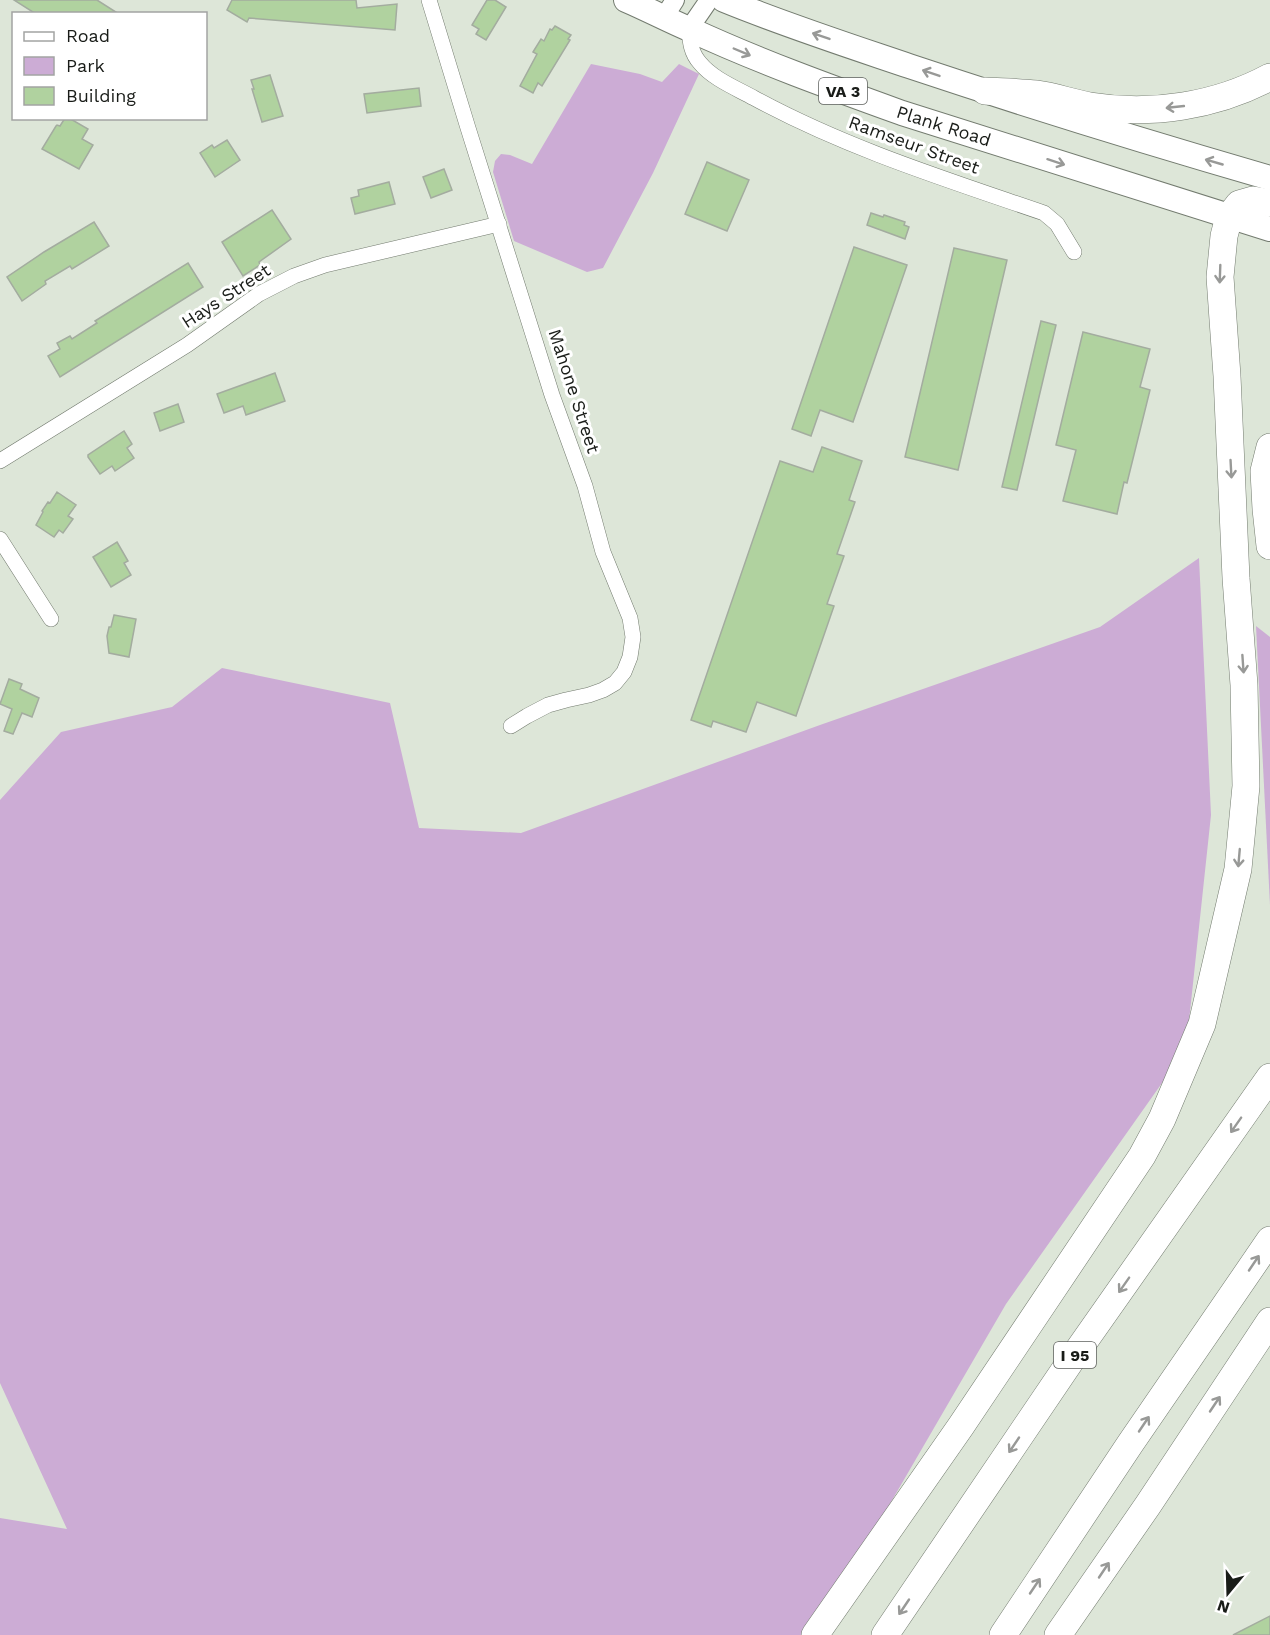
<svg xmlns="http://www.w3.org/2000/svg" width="1270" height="1635" viewBox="0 0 1270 1635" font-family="'Work Sans',sans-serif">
<rect width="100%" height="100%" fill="#dde6d8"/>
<!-- green -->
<g fill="#ccacd5">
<polygon points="591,64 640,74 662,82 679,64 699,74 653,173 603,268 587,272 514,241 493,172 495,161 501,154 510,155 532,164"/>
<polygon points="1199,558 1211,815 1186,1049 1006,1304 837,1595 811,1635 0,1635 0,1518 67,1529 0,1383 0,800 61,732 172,707 222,668 390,703 419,828 521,833 820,725 1100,627"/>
<polygon points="1256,626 1270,637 1270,905"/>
</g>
<!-- building -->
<g fill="#b0d29f" stroke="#a3ac9f" stroke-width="1.5">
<polygon points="14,0 97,0 119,14 36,14"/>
<polygon points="232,0 356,0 357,8 397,4 395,30 249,18 247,22 227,10"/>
<polygon points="487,0 495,0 506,7 486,40 476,34 479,29 472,25"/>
<polygon points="555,26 571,35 568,39 570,40 542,86 538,83 533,93 520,86 537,54 533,52 541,39 544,41 550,29 552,30"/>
<polygon points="270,75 283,116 262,122 252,89 254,89 251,80"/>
<polygon points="419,88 421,106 367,113 364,94"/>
<polygon points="65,118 69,118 88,129 82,139 93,145 79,169 42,149 56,126 57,125 60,126"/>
<polygon points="227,140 240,160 215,177 200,153 212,145 214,148"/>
<polygon points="707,162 749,180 727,231 685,214"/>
<polygon points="444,169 452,190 431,198 423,177"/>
<polygon points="389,182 395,204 355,214 351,198 359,196 358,190"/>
<polygon points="272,210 291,239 259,262 260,265 243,276 222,242"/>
<polygon points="871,213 883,217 884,215 905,222 904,225 909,227 905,239 867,225"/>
<polygon points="94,222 109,246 72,269 70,266 45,281 46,284 22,301 7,277 44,252"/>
<polygon points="854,247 907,265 853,422 820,410 811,436 792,429"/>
<polygon points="954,248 1007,260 958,470 905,457"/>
<polygon points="188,263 203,287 60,377 48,356 60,349 57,343 70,336 72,339 97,323 95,321"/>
<polygon points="1041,321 1056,325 1017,490 1002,487"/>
<polygon points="1083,332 1150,349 1140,387 1150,390 1127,483 1124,482 1117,514 1063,501 1076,450 1056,445"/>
<polygon points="275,373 285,401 246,415 243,406 224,413 217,394"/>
<polygon points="178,404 184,422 160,431 154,413"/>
<polygon points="124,431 132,444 127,448 134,458 115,471 112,466 100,474 88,457 88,455"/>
<polygon points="822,447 862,461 849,500 855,502 837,554 844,556 827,604 834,606 796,716 757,702 746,732 713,721 711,727 691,720 780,461 813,472"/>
<polygon points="57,492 76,505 68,516 73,519 63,533 59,530 54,537 36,525 43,512 42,511 48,502 50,503"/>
<polygon points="117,542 128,561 124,563 131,575 111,587 93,557"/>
<polygon points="114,615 136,619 129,657 109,653 107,636 109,627 111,627"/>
<polygon points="9,679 22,684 20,689 39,698 32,717 22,713 13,734 4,731 12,709 0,704"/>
<polygon points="1270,1616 1270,1635 1233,1635"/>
</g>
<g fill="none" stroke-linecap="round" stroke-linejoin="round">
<!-- minor casing -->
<g stroke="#737b6f" stroke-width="16">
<g id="minor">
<polyline points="429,0 468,128 552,395 585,486 603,552 630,618 633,637 630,657 624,672 615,683 603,690 589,695 566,700 548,705 527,716 511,726"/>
<path d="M689 29C690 42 691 53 700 63 713 79 736 88 754 98 846 148 945 179 1044 213L1057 224 1074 252"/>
<polyline points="0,461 187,345 259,294 294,276 325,265 499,224"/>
<polyline points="0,539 51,619"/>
</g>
</g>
<!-- tertiary casing -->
<g stroke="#737b6f" stroke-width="20">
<g id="tertiary">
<polyline points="664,17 675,0"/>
<polyline points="689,29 709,0"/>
</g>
</g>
<!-- trunk casing -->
<g stroke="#737b6f" stroke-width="26">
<g id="trunk">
<path id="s1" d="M626 0C647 9 668 20 689 29 758 61 830 87 902 113L1270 229"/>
<path d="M724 0C785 25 847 45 909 66 1029 106 1149 143 1270 178"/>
</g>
</g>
<!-- motorway casing -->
<g stroke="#737b6f" stroke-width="28">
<g id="motorway">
<path d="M985 91C1002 92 1019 92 1036 94 1054 96 1072 103 1090 106 1151 116 1216 106 1270 77"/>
<polyline points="1270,447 1264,471 1266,509 1270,546"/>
<polyline points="815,1635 961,1426 1142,1156 1162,1119 1202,1024 1238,869 1246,786 1244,685 1236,578 1227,376 1220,277 1224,236 1229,217 1239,204 1253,200 1270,203"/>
<polyline points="885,1635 1074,1356 1270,1077"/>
<polyline points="1003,1635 1130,1444 1270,1240"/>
<polyline points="1058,1635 1148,1505 1270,1321"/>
</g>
</g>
<!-- minor -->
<use href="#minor" stroke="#fff" stroke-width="15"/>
<!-- tertiary -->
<use href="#tertiary" stroke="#fff" stroke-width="18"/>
<!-- trunk -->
<use href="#trunk" stroke="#fff" stroke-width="24"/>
<!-- motorway -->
<use href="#motorway" stroke="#fff" stroke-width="27"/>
</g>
<!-- one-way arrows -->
<defs><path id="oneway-shaft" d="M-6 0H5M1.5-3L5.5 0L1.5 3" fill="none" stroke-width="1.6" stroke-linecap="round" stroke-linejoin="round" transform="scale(1.5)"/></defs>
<g stroke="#989997">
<use href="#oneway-shaft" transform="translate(821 36) rotate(-161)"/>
<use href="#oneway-shaft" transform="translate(742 52) rotate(23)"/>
<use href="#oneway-shaft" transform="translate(931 73) rotate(-161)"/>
<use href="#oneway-shaft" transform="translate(1175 107) rotate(174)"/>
<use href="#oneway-shaft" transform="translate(1056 162) rotate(18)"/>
<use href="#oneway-shaft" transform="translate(1214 162) rotate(-164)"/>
<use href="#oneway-shaft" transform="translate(1220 274) rotate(92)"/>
<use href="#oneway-shaft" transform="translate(1231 469) rotate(87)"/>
<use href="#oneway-shaft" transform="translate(1243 664) rotate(86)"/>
<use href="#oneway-shaft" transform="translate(1239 858) rotate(95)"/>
<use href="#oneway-shaft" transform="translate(1236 1125) rotate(125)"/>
<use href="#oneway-shaft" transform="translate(1254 1263) rotate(-56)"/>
<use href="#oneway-shaft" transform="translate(1124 1285) rotate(125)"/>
<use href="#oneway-shaft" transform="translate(1215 1404) rotate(-56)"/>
<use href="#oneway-shaft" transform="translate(1144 1424) rotate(-56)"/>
<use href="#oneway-shaft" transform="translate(1014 1445) rotate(124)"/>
<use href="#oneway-shaft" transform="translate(1104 1570) rotate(-56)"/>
<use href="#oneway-shaft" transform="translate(1035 1586) rotate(-56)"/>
<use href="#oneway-shaft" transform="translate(904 1607) rotate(124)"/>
</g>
<g text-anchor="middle" stroke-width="6" stroke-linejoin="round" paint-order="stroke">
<!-- shield labels -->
<g fill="#fff" stroke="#5e605d" stroke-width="1.5">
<rect x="819" y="78" width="48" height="26" rx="4.5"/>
<rect x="1054" y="1342" width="42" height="26" rx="4.5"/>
</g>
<g font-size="16" font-weight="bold" fill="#191c18">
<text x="843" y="97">VA 3</text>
<text x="1075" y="1361">I 95</text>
</g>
<!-- street labels -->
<g font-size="18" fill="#191c18" stroke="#fff">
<text dy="6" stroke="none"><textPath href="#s1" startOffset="342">Plank Road</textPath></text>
<text transform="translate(914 145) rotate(20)" y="6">Ramseur Street</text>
<text transform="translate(226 296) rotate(-33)" y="6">Hays Street</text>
<text transform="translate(574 391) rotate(72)" y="6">Mahone Street</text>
</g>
</g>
<!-- legend -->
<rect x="12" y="12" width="195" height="108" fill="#ffffff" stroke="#a3a4a3" stroke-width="1.5"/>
<rect x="24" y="32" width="30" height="9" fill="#ffffff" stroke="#a3a4a3" stroke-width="1.5"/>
<text x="66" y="42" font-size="18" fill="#191c18">Road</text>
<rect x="24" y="57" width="30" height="18" fill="#ccacd5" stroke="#a3a4a3" stroke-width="1.5"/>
<text x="66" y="72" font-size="18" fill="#191c18">Park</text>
<rect x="24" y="87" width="30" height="18" fill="#b0d29f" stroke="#a3a4a3" stroke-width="1.5"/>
<text x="66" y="102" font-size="18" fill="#191c18">Building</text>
<!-- north arrow -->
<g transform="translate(1228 1593) rotate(199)" stroke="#ffffff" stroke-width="4.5" paint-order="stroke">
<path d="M0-4.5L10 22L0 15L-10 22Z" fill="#191c18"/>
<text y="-9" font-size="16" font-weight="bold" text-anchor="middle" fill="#191c18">N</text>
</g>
</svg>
